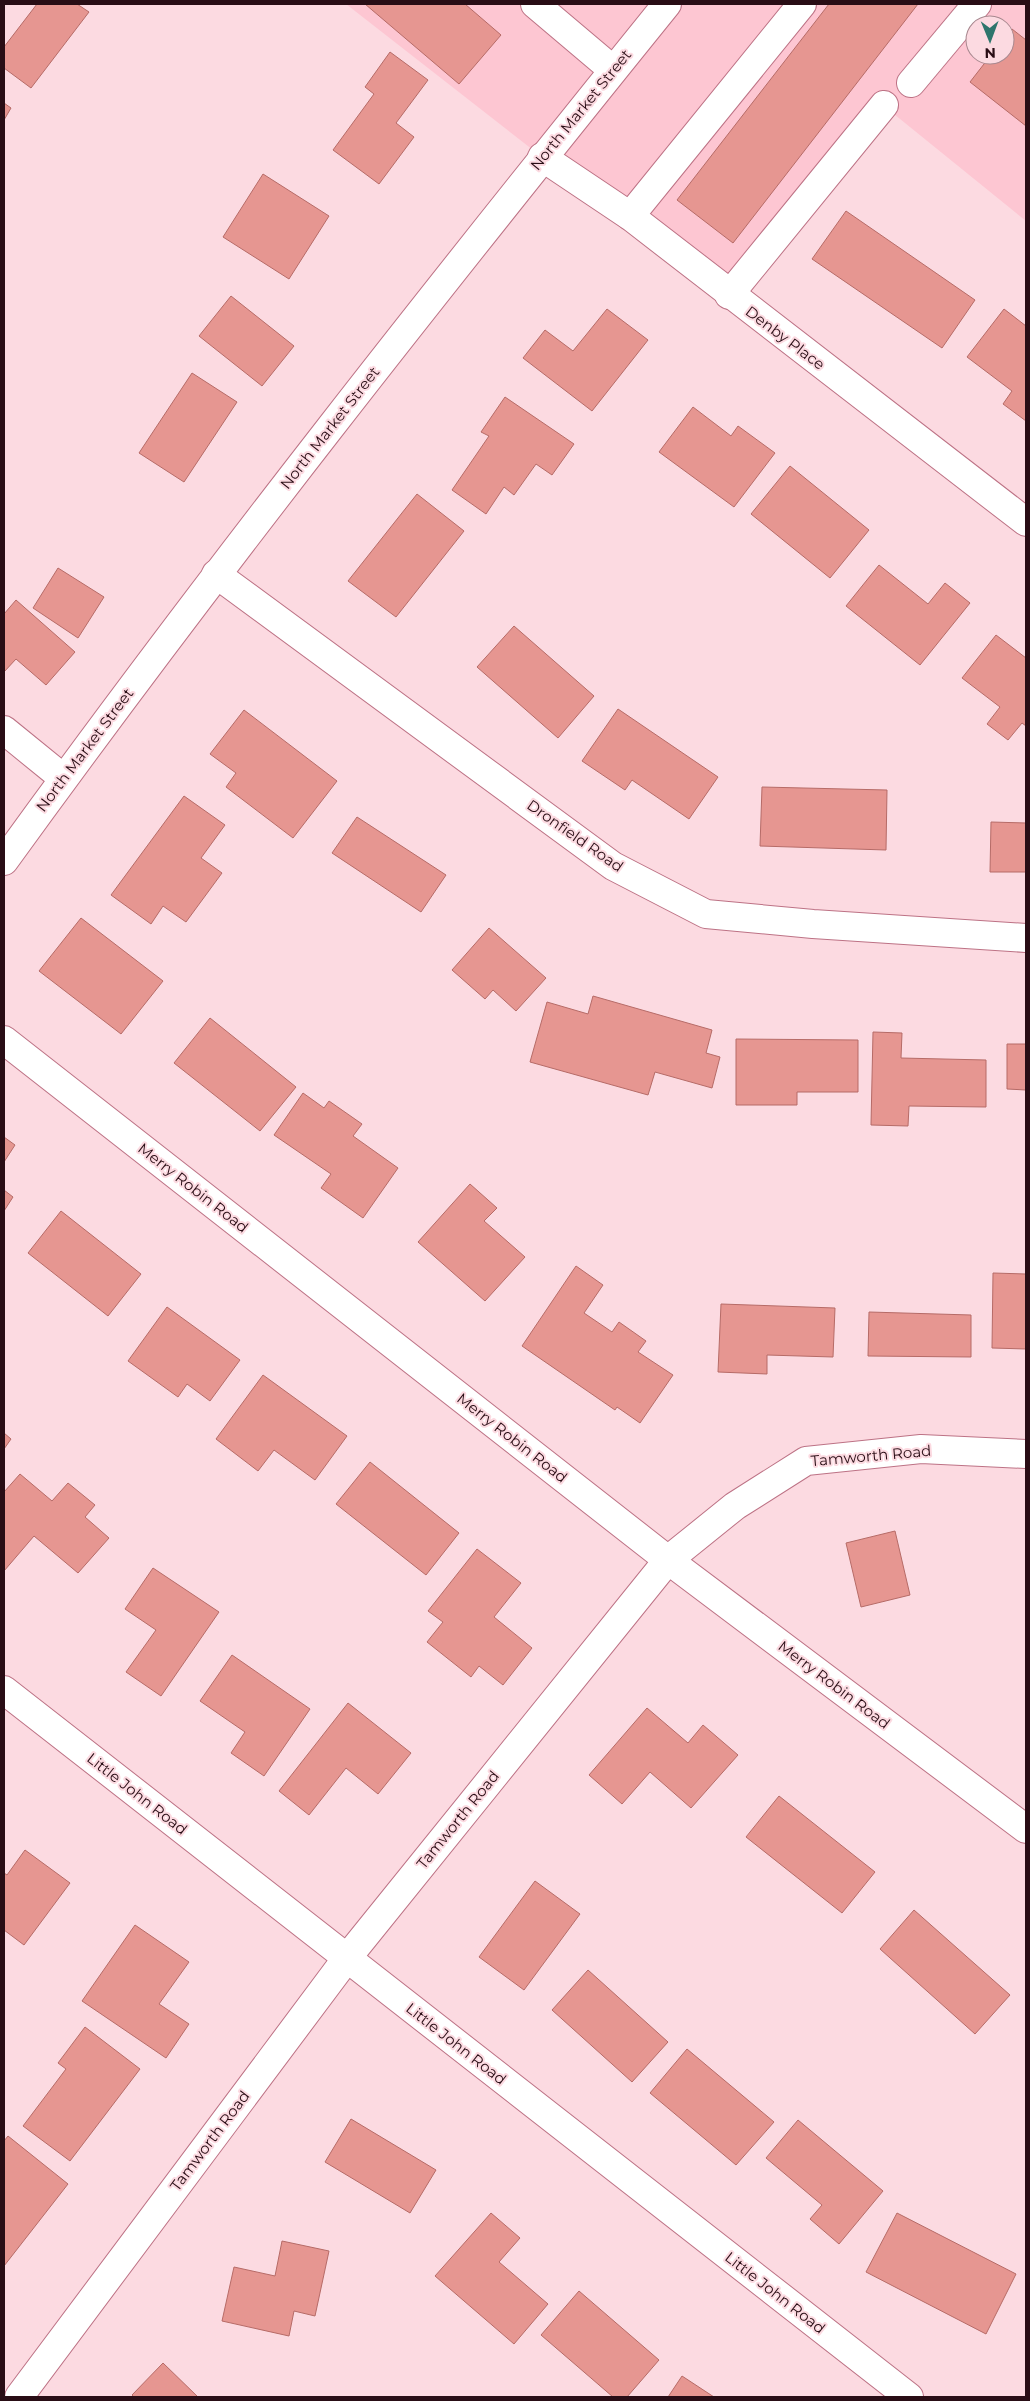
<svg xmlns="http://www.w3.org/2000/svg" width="1030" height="2401" viewBox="0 0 1030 2401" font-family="Montserrat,sans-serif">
<rect width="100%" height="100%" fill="#fcdae1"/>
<!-- built -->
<path fill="#fdc6d2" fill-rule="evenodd" d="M346 4H1026V221L884 106 729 295 542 157ZM975 25H1005V55H975Z"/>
<!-- building -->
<g fill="#e69691" stroke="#b66b67">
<polygon points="37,4 77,4 89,12 31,88 4,68 4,47"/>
<polygon points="365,4 465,4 501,35 459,84"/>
<polygon points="829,4 918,4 733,243 677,200"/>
<polygon points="1012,29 1026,40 1026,126 970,82 991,55 1005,55 1005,38"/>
<polygon points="390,52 428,80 396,123 414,137 379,184 333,150 374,94 365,87"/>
<polygon points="4,103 11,108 4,120"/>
<polygon points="263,174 329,216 289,279 223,237"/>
<polygon points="846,211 975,300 942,348 812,259"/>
<polygon points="231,296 294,346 262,386 199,336"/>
<polygon points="607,309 648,340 592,411 523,358 545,330 573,351"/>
<polygon points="1004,309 1026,326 1026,421 1003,404 1012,391 967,357"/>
<polygon points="192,373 237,402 184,482 139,453"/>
<polygon points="505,397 574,444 552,475 536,464 514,495 504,487 486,514 452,490 489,436 481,432"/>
<polygon points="693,407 731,436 738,426 775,453 734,507 659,452"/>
<polygon points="790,466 869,530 830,578 751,514"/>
<polygon points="417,494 464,531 396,617 348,581"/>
<polygon points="879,565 928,604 945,583 970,603 920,665 846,606"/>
<polygon points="58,568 104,597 78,638 33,608"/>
<polygon points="16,600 75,652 46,685 16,659 4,672 4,614"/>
<polygon points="514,626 594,696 558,738 477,667"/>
<polygon points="996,635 1026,658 1026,726 1022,723 1008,740 987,724 1000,707 962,678"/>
<polygon points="618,709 718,777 689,819 632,780 625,790 582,761"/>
<polygon points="244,710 337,781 293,838 226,787 236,773 210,754"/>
<polygon points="762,787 887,790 886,850 760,846"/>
<polygon points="184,796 225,825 201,858 222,873 186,922 163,906 151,924 111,895"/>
<polygon points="357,817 446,875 421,912 332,853"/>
<polygon points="991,822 1026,823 1026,872 990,872"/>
<polygon points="81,918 163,981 121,1034 39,971"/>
<polygon points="489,928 546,978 516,1011 493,990 485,999 452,970"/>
<polygon points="593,996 712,1030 706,1053 720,1057 712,1088 655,1072 648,1095 530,1062 547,1002 588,1014"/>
<polygon points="210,1018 296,1087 260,1131 174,1063"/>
<polygon points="873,1032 902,1033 901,1058 986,1060 986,1107 909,1106 908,1126 871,1125"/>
<polygon points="736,1039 858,1040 858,1092 797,1092 797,1105 736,1105"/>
<polygon points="1007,1044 1026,1044 1026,1090 1007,1089"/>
<polygon points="303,1093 324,1108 329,1101 362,1124 353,1136 398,1168 363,1218 321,1188 331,1174 274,1135"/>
<polygon points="4,1137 15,1145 4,1162"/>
<polygon points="470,1184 497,1208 484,1221 525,1257 485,1301 418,1242"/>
<polygon points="4,1190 13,1197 4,1211"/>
<polygon points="61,1211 141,1274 108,1316 28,1253"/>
<polygon points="576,1266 603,1285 584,1313 612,1332 619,1322 646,1341 638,1352 673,1375 640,1423 617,1407 615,1410 522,1346"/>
<polygon points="993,1273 1026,1274 1026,1349 992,1348"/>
<polygon points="721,1304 835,1308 833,1357 767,1355 767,1374 718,1372"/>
<polygon points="167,1307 240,1360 210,1401 187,1384 178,1397 128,1361"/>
<polygon points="869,1312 971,1315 971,1357 868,1356"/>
<polygon points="263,1375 347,1436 315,1480 274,1450 258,1471 216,1439"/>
<polygon points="4,1433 11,1439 4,1449"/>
<polygon points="370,1462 459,1533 426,1575 336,1504"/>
<polygon points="20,1474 52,1501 68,1483 95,1505 85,1517 109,1538 78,1573 34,1536 4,1571 4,1492"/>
<polygon points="895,1531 910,1595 861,1607 846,1543"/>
<polygon points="477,1549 521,1583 494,1617 532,1648 503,1685 479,1666 471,1677 427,1642 443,1622 428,1611"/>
<polygon points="153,1568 219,1612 161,1696 126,1672 156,1630 125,1609"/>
<polygon points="232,1655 310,1709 264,1776 231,1753 245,1732 200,1701"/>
<polygon points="348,1703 411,1753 378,1794 346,1768 309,1815 279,1791"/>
<polygon points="647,1708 688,1743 703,1725 738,1755 691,1808 650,1772 622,1804 589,1775"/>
<polygon points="779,1796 875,1872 842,1913 746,1837"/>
<polygon points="25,1850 70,1883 24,1945 4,1930 4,1873 7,1875"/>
<polygon points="535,1881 580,1914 524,1990 479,1957"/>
<polygon points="914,1910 1010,1995 975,2034 880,1949"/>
<polygon points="135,1925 189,1962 159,2004 189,2024 166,2058 82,2001"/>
<polygon points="588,1970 668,2042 632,2082 552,2010"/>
<polygon points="85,2027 140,2069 70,2161 23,2126 66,2069 58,2063"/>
<polygon points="687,2049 774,2122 736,2165 650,2093"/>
<polygon points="351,2119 436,2170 410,2213 325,2162"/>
<polygon points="798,2120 883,2191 839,2244 810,2219 822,2205 766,2158"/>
<polygon points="8,2136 68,2184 4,2266 4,2141"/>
<polygon points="491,2213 520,2238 499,2262 548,2304 514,2344 435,2276"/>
<polygon points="897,2213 1016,2274 986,2334 866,2272"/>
<polygon points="282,2241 329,2251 315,2316 294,2311 289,2336 222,2321 234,2267 275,2276"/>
<polygon points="579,2291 659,2360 627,2397 613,2397 541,2335"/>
<polygon points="163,2363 198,2397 134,2397 132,2395"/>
<polygon points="682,2376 714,2397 668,2397"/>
</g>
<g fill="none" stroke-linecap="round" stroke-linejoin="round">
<!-- minor casing -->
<g stroke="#bd7285" stroke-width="30">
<g id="minor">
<polyline points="535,4 613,70"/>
<polyline points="911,83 977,4"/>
<polyline points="542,157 630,216 1026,522"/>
<polyline points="630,216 802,4"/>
<polyline points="729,295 884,105"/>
<polyline points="216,574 613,866 706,914 813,924 1026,938"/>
<polyline points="4,730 63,778"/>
<path d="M4 861C216 568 440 285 667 4"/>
<polyline points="4,1040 668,1560 1026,1829"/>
<polyline points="4,1690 909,2397"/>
<polyline points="19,2397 347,1958 668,1560 735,1506 806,1461 921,1449 1026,1454"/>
</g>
</g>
<!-- minor -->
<use href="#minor" stroke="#fff" stroke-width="28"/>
</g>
<g text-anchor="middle" stroke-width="4" stroke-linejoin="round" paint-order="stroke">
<!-- street labels -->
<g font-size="15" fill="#290d15" stroke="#fcdae1">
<text transform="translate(581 110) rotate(-51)" y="5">North Market Street</text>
<text transform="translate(785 338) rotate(37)" y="5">Denby Place</text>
<text transform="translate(330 428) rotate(-52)" y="5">North Market Street</text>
<text transform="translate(85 750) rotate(-53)" y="5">North Market Street</text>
<text transform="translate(575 836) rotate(35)" y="5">Dronfield Road</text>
<text transform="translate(193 1188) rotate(38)" y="5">Merry Robin Road</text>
<text transform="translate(512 1438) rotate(38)" y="5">Merry Robin Road</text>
<text transform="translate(871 1456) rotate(-5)" y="5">Tamworth Road</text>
<text transform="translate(834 1685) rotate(37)" y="5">Merry Robin Road</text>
<text transform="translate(137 1794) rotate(38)" y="5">Little John Road</text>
<text transform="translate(458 1820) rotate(-51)" y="5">Tamworth Road</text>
<text transform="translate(456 2044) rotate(38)" y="5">Little John Road</text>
<text transform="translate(210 2141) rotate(-53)" y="5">Tamworth Road</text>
<text transform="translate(775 2293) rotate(38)" y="5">Little John Road</text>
</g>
</g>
<!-- border -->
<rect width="1030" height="2401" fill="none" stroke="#290d15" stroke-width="10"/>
<!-- north arrow -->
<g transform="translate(990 40) rotate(179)"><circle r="24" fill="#fcdae1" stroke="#a8888f"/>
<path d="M0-4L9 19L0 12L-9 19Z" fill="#2e756c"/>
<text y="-8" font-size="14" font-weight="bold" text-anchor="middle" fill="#290d15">N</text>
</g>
</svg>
